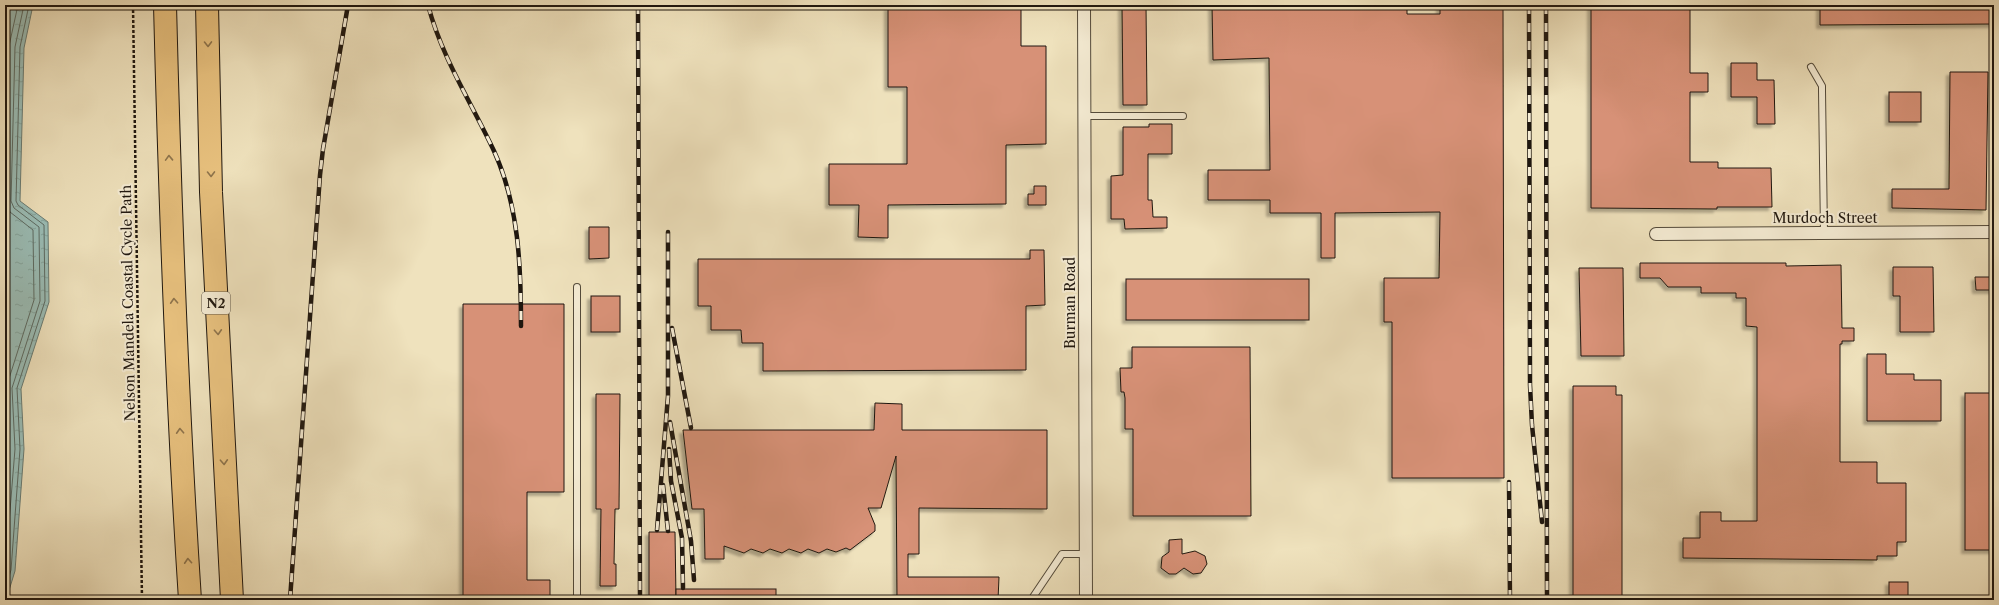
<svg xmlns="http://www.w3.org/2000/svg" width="1999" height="605" viewBox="0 0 1999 605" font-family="'Libre Caslon Text',serif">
<defs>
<pattern id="water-ripples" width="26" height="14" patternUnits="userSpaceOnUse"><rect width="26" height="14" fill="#9abdb6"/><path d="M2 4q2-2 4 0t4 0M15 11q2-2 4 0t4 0" fill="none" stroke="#84a29b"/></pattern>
<filter id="shadow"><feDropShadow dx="-3.5" dy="3.5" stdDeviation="1" flood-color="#0004"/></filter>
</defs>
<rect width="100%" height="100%" fill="#efe2bd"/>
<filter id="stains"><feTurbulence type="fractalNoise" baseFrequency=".005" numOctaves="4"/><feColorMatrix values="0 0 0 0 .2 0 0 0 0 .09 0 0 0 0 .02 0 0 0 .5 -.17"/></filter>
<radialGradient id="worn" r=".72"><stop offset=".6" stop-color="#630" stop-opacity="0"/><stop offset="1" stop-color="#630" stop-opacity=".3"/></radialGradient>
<!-- water -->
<polygon fill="url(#water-ripples)" stroke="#697b73" points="5,5 33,5 24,48 20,201 48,222 49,302 21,389 24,449 15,571 6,600"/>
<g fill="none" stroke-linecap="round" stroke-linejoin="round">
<!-- shore -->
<g stroke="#5c6a62" stroke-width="1">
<polyline points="5,200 9,46 18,5"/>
<polyline points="5,201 10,212 33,230 34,300 6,388 9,449 5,491"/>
<polyline points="5,572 15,449 12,388 40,301 39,227 14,208 11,201 15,47 24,5"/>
<polyline points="5,590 11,570 20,449 17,388 45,301 44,225 18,205 16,201 20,47 29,5"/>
</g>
</g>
<!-- building -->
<g fill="#d79177" stroke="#1f170f" filter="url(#shadow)">
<polygon points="926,5 1021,7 1021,46 1046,46 1046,144 1006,145 1006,204 888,205 888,238 858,237 859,205 829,205 829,164 907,164 907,87 888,87 888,7 926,7"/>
<polygon points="1122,5 1146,5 1147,105 1123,105"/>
<polygon points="1212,5 1373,5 1373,9 1407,9 1407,14 1440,14 1440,5 1503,5 1504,478 1392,478 1392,322 1384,322 1384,278 1439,278 1440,212 1335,213 1335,258 1321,258 1321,213 1270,213 1270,200 1208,200 1208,170 1270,170 1269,58 1213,60"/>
<polygon points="1591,5 1690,5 1690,73 1708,73 1708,92 1690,92 1690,162 1718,162 1718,168 1771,168 1772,207 1717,207 1717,209 1591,208"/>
<polygon points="1820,5 1994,5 1994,24 1820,25"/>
<polygon points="1731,63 1757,63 1757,80 1774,80 1775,124 1757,124 1757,97 1731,97"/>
<polygon points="1950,72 1988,72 1986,210 1892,208 1892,189 1949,189"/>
<rect x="1889" y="92" width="32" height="30"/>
<polygon points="1149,124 1172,124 1172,154 1148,154 1148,200 1152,200 1153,217 1167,217 1167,228 1125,229 1124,219 1111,219 1111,176 1123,175 1123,127 1149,127"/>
<polygon points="1034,186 1046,186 1046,205 1028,205 1028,194 1034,194"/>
<polygon points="589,227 609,227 609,258 589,259"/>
<polygon points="1030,250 1044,250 1045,305 1026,306 1026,370 763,371 763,343 742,343 741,330 711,330 711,306 698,306 698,259 1030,259"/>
<polygon points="1640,263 1786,263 1786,266 1841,265 1842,328 1854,328 1854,341 1842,341 1842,344 1840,344 1840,462 1877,462 1877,483 1906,483 1906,542 1897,542 1897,556 1877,556 1877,560 1683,558 1683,538 1700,538 1700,512 1721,512 1721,521 1757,521 1757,327 1746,326 1746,298 1736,298 1736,293 1701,293 1701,287 1668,287 1660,278 1640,278"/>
<polygon points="1893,267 1933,267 1934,332 1900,332 1900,296 1893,296"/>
<polygon points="1579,268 1623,268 1624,356 1581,356"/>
<polygon points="1975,277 1994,277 1994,290 1976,290"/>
<rect x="1126" y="279" width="183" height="41"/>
<rect x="591" y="296" width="29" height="36"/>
<polygon points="463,304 564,304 564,492 527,492 527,580 550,580 550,600 463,600"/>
<polygon points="1132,347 1250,347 1251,516 1133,516 1133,429 1125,429 1125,398 1124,392 1121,392 1120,368 1132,368"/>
<polygon points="1867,354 1886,354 1886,374 1914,374 1914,380 1941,380 1941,421 1867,421"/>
<polygon points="1573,386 1616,386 1616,395 1622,395 1622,600 1573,600"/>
<rect x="1965" y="393" width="29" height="157"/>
<polygon points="596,394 620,394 619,509 615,509 614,564 616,564 616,586 600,586 601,509 596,509"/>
<polygon points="875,403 902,404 902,430 1047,430 1047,509 919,508 919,554 908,554 908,577 999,577 998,600 897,600 896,456 881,508 868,508 875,525 875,531 850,550 846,548 836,552 827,549 819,553 808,549 801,553 789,549 782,553 770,549 763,553 751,549 744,553 724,546 724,559 705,559 704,509 692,509 683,430 874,430"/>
<polygon points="649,532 675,532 676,599 649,599"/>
<polygon points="1182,539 1182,554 1195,551 1205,556 1207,564 1201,573 1193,574 1184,568 1176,574 1169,574 1161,568 1162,557 1169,552 1169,540"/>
<rect x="1889" y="582" width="19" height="18"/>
<rect x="676" y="589" width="100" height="11"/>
</g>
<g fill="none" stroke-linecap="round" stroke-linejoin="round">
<!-- service casing -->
<g stroke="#534a3a" stroke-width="8">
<g id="service">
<polyline points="1811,67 1822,86 1822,91 1824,233"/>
<polyline points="1085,116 1183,116"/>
<polyline points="577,287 577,600"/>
<polyline points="1031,600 1062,554 1085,554"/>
</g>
</g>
<!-- minor casing -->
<g stroke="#534a3a" stroke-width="14">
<g id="minor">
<polyline points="1084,5 1086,600"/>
<polyline points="1656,234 1994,232"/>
</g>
</g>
<!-- motorway casing -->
<g stroke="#1f170f" stroke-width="24">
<g id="motorway">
<path d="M165 5C170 204 177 402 190 600"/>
<polyline points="207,5 211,192 232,600"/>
</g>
</g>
<!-- path -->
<polyline stroke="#1f170f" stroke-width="2.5" stroke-dasharray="3 2" stroke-linecap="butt" points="133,5 142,600"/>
<!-- service -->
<use href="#service" stroke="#f5ecd4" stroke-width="6"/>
<!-- minor -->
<use href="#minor" stroke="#f5ecd4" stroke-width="12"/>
<!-- motorway -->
<use href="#motorway" stroke="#e8c17e" stroke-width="22"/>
<!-- rail casing -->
<g stroke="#1f170f" stroke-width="4.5">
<g id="rail">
<path d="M428 5C442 58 471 102 494 151 519 206 521 266 521 326"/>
<polyline points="638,5 640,600"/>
<polyline points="1529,5 1530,385 1532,425 1542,522"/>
<polyline points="1546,5 1547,600"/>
<polyline points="672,328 691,428"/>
<polyline points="670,422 691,541 694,580"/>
<polyline points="669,449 671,481 682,538 683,588"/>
<polyline points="1509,482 1510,600"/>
<polyline points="663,485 668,531"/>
<polyline points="657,530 668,396 668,232"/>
<polyline points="290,600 320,175 323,149 348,5"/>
</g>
</g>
<!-- rail -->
<use href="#rail" stroke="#f5ecd4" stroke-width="3" stroke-dasharray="9" stroke-linecap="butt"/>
</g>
<!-- one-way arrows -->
<defs><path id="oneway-chevron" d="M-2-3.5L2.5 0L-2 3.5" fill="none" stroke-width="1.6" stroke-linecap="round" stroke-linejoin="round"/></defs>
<g stroke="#8e744c">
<use href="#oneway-chevron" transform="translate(208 44) rotate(89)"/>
<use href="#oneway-chevron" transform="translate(169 158) rotate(-92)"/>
<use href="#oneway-chevron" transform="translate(211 174) rotate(89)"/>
<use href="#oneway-chevron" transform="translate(174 301) rotate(-93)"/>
<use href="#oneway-chevron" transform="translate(218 332) rotate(87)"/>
<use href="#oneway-chevron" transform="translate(180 431) rotate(-93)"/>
<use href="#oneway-chevron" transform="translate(224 462) rotate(87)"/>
<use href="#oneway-chevron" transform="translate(188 561) rotate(-94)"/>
</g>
<g text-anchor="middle" stroke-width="4" stroke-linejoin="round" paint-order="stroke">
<!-- shield labels -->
<rect fill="#f5ecd4" stroke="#5f574a" stroke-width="1" x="202" y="292" width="28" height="22" rx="3"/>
<g font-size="13" font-weight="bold" fill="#1f170f">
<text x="216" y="308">N2</text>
</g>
<!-- street labels -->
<g font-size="14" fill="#1f170f" stroke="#f5ecd4">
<text x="1825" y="223">Murdoch Street</text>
<text transform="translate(128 303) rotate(-91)" y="5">Nelson Mandela Coastal Cycle Path</text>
<text transform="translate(1070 303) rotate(-90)" y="5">Burman Road</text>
</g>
</g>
<!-- margin -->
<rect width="1999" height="605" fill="none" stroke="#efe2bd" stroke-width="20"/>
<rect x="6" y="6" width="1987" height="593" fill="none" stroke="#1f170f" stroke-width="2"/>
<rect x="10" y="10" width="1979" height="585" fill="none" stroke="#1f170f"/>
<rect width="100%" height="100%" filter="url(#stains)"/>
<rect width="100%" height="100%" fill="url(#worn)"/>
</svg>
